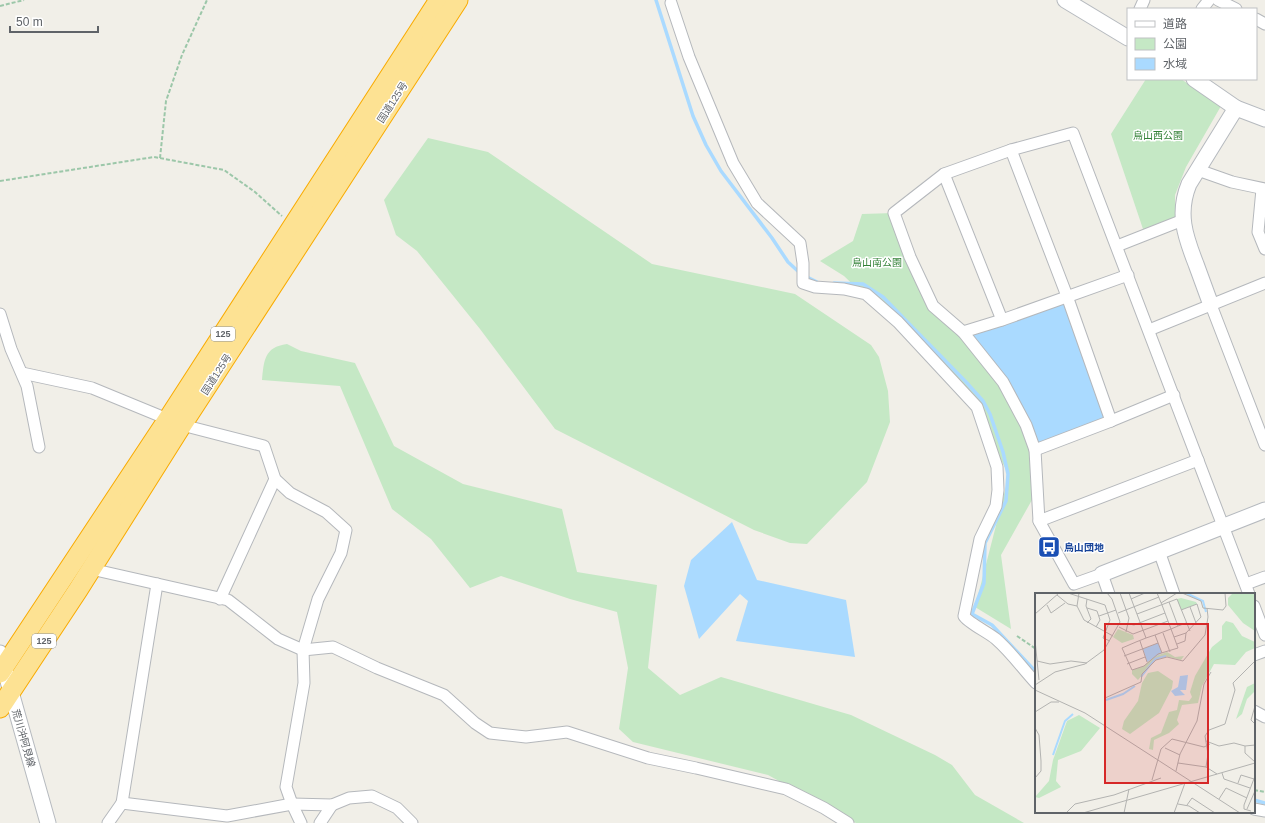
<svg xmlns="http://www.w3.org/2000/svg" width="1265" height="823" viewBox="0 0 1265 823" font-family="Helvetica,'Noto Sans JP',sans-serif">
<rect width="100%" height="100%" fill="#f1efe8"/>
<!-- green -->
<g fill="#c5e8c5">
<polygon points="1146,79 1181,79 1221,106 1186,167 1175,195 1175,219 1144,232 1111,134"/>
<polygon points="428,138 488,152 652,264 795,294 871,345 879,357 888,391 890,422 867,482 807,544 790,543 754,530 555,429 480,329 417,251 396,235 384,200"/>
<polygon points="894,213 933,306 963,332 1026,425 1037,491 1001,555 1011,629 975,607 1009,475 965,393 844,276 820,261 853,241 862,214"/>
<path d="M287 344 301 351 355 363 394 446 463 484 562 509 577 572 657 585 648 668 680 695 721 677 851 715 935 755 952 765 975 795 1024 823H856L768 775 633 742 619 729 628 668 617 612 570 599 501 576 470 588 431 539 392 509 340 386 262 380C264 361 264 347 287 344Z"/>
</g>
<!-- water -->
<g fill="#aadaff">
<polygon points="1066,300 1110,423 1032,451 1018,401 964,337"/>
<polygon points="732,522 757,580 846,600 855,657 736,641 748,601 740,594 699,639 684,586 691,560"/>
</g>
<g fill="none" stroke-linecap="round" stroke-linejoin="round">
<!-- stream -->
<g stroke="#aadaff" stroke-width="3.5">
<polyline points="656,0 693,116 706,145 721,171 772,238 788,262 800,273"/>
<polyline points="805,276 817,282"/>
<polyline points="834,283 863,284 883,297 966,382 983,401 990,414 1003,452 1008,474 1006,501 985,543 984,583 972,614 992,625 1036,672"/>
<polyline points="1254,800 1265,803"/>
</g>
<!-- street casing -->
<g stroke="#b5b8bc" stroke-width="13">
<g id="street">
<polyline points="1218,0 1236,9"/>
<path d="M671 3 689 57 733 163 757 203 800 243 803 263V283L815 287 844 289 866 294 898 322 977 407 997 467 998 490 996 506 980 539 964 616C967 622 989 633 996 639 1011 652 1023 669 1036 683"/>
<polyline points="1140,9 1144,0"/>
<polyline points="1202,9 1209,0"/>
<polyline points="1256,19 1265,24"/>
<polyline points="1011,150 1067,296 1111,421"/>
<polyline points="1198,170 1232,182 1265,189"/>
<polyline points="944,174 1002,320"/>
<polyline points="1262,189 1258,232 1265,249"/>
<polyline points="1117,246 1183,220"/>
<polyline points="1211,305 1265,445"/>
<polyline points="0,314 11,349 27,386 39,447"/>
<polyline points="1149,330 1265,283"/>
<polyline points="963,332 1002,320 1128,275"/>
<polyline points="22,373 92,388 182,425 264,446 275,479 290,493 326,512 346,530 341,553 318,599 303,650 304,683 286,787 292,804 301,823"/>
<polyline points="1035,450 1111,421 1174,395"/>
<polyline points="1039,521 1198,460"/>
<polyline points="1159,551 1174,594"/>
<polyline points="91,569 228,600 278,639 303,650 333,647 377,668 444,695 475,723 490,733 526,737 567,732 648,758 696,768 786,789 824,808 848,823"/>
<polyline points="1246,584 1265,577"/>
<polyline points="1109,594 1102,574 1074,584 1039,521 1035,450 1026,425 1003,382 963,332 933,306 910,257 894,213 944,174 1011,150 1073,133 1249,594"/>
<polyline points="220,599 275,479"/>
<polyline points="1254,606 1265,635"/>
<polyline points="1254,655 1265,651"/>
<polyline points="1254,711 1265,717"/>
<polyline points="122,803 157,584"/>
<polyline points="1254,809 1265,811"/>
<polyline points="108,823 122,803 227,816 292,804 332,805 349,798 372,796 397,808 412,823"/>
<polyline points="320,823 332,805"/>
</g>
</g>
<!-- secondary casing -->
<g stroke="#b6babf" stroke-width="17">
<g id="secondary">
<polyline points="1065,0 1128,38"/>
<polyline points="1194,79 1236,108 1265,119"/>
<path d="M1211 305C1206 291 1201 278 1196 264 1185 236 1177 213 1189 184L1236 108"/>
<polyline points="1102,574 1265,510"/>
<polyline points="0,653 48,823"/>
</g>
</g>
<!-- highway casing -->
<g stroke="#f9ab00" stroke-width="21">
<g id="highway">
<polyline points="0,673 168,419 439,0"/>
<polyline points="0,708 78,590 182,425 458,0"/>
</g>
</g>
<!-- path -->
<g stroke="#9cc7a9" stroke-width="2" stroke-dasharray="4 2" stroke-linecap="butt">
<polyline points="0,6 24,0"/>
<polyline points="160,158 166,101 182,55 207,0"/>
<polyline points="0,181 154,157 224,170 255,192 282,216"/>
<polyline points="1017,636 1036,649"/>
<polyline points="1254,790 1265,792"/>
</g>
<!-- street -->
<use href="#street" stroke="#fff" stroke-width="11"/>
<!-- secondary -->
<use href="#secondary" stroke="#fff" stroke-width="15"/>
<!-- highway -->
<use href="#highway" stroke="#fde293" stroke-width="19"/>
</g>
<!-- icons -->
<defs>
<g id="bus-square" transform="scale(1.15)"><rect x="-9" y="-9" width="18" height="18" rx="4" fill="#1a4fb4" stroke="#fff"/><path d="M-5-6H5V4H4V6H2V4H-2V6H-4V4H-5ZM-3.5-4V0h7V-4ZM-3.5 1.2v1.5H-2V1.2ZM2 1.2v1.5H3.5V1.2Z" fill="#fff"/></g>
</defs>
<g fill-rule="evenodd">
<use href="#bus-square" x="1049" y="547"/>
</g>
<g text-anchor="middle" stroke-width="3" stroke-linejoin="round" paint-order="stroke">
<!-- shield labels -->
<g fill="#fff" stroke="#8f9295" stroke-width="1">
<rect x="211" y="327" width="24" height="14" rx="3"/>
<rect x="32" y="634" width="24" height="14" rx="3"/>
</g>
<g font-size="9" font-weight="bold" fill="#5f6368">
<text x="223" y="337">125</text>
<text x="44" y="644">125</text>
</g>
<!-- street labels -->
<g font-size="10" fill="#5f6368" stroke="#fff">
<text transform="translate(392 102) rotate(-57)" y="4">国道125号</text>
<text transform="translate(216 374) rotate(-57)" y="4">国道125号</text>
<text transform="translate(24 738) rotate(74)" y="4">荒川沖阿見線</text>
</g>
<!-- park labels -->
<g font-size="10" fill="#348238" stroke="#fff">
<text x="1158" y="139">烏山西公園</text>
<text x="877" y="266">烏山南公園</text>
</g>
<!-- transit labels -->
<g font-size="10" font-weight="bold" fill="#164399" stroke="#fff" text-anchor="start">
<text x="1064" y="551">烏山団地</text>
</g>
</g>
<!-- overview -->
<g transform="translate(1035 593)">
<rect width="220" height="220" fill="#f1efe8"/>
<path d="M220 0V38L208 30 193 12V5L197 1ZM146 5 161 9 162 11 146 17 142 6ZM191 28 198 30 207 43 220 49V55L211 59 200 72 179 71 167 93 163 110 147 112 142 127 144 131 134 140 119 147 118 157 114 156 116 145 126 140 134 119 142 117 144 107 154 108 157 104 155 99 160 83 177 54 187 46V33ZM83 36 98 42 99 46 87 50 78 44ZM132 59 140 64 149 63 146 67 130 63 119 68 103 87 97 81V77L109 73 118 64ZM123 78 138 88 137 95 124 120 95 141 87 136 89 128 103 108 107 90 113 80ZM220 90V98L212 106 207 121 201 126 212 94ZM44 122 65 135 46 158 23 167 21 188 26 194 4 205 0 204 14 188 18 167 32 128Z" fill="#c5e8c5"/>
<path d="M123 50 127 60 112 69 108 56ZM153 82 151 97H145L150 102 140 103 136 98 143 94 145 83Z" fill="#aadaff"/>
<path fill="none" stroke="#aadaff" stroke-width="2" d="M151 0 168 8 171 19M106 84 120 66 131 63M71 107 88 101 100 93M18 162 30 128 38 121"/>
<path fill="none" stroke="#b3b3b1" stroke-width="1" d="M33 0 70 12 75 27 68 45 75 48M44 0 42 13 49 27 78 43M85 0 94 25 91 39M94 0 111 45M122 0 127 12 139 44 143 55 123 61 109 73 97 77 87 55 101 49 111 45 120 42 136 36 143 33 151 30M147 0 166 8 168 15 188 17 191 13 190 0M22 2 33 11 42 13M96 6 110 0M134 9 143 33M126 10 142 0M12 12 16 20 30 10M155 14 161 30M52 15 62 18 65 27 61 34M83 20 124 4M0 21 24 0M102 21 142 6 155 38M64 23 81 17M52 30 56 26 51 13 52 6M94 31 99 32 130 20M84 34 98 41 133 28M128 40 135 59M120 42 127 60M139 44 151 40M0 47 4 87M105 48 112 69M142 51 150 48 151 40 166 24 162 11 146 17M89 63 123 50M2 68 15 71 36 68 52 70M92 71 110 64M0 92 20 79 50 71 69 57 85 29 77 6 72 0M0 97 50 120 205 220M70 105 106 89 107 81 121 67 132 64 148 68 170 42 173 24 172 15M220 113 216 127 220 131M0 119 16 109H24M0 135 4 142 6 168V178L0 185M171 148 184 153 199 150 210 153 220 152M210 153V160L220 169M130 155 145 162M143 170 171 174M141 178 145 161 162 128 169 91 176 79M187 180 189 186 215 195M182 181 171 174 173 161 170 143 174 137 190 131 200 97 198 90 220 68M117 187 126 156 137 146 169 154 175 151M203 190 206 182 219 186M184 206 191 195 212 205M143 211 154 213 165 220M152 212 157 205 180 220M212 216 220 198M216 218 209 216V212L220 183M31 220 40 211 79 202 126 185M48 220 220 170M89 220 94 196M139 220 150 190"/>
<path fill="#d62828" fill-opacity="0.15" stroke="#d62828" stroke-width="2" d="M70 31H173V190H70Z"/>
<rect width="220" height="220" fill="none" stroke="#5f6368" stroke-width="2"/>
</g>
<!-- legend -->
<rect x="1127" y="8" width="130" height="72" fill="#ffffff" stroke="#bfc1c3"/>
<rect x="1135" y="21" width="20" height="6" fill="#ffffff" stroke="#bfc1c3"/>
<text x="1163" y="28" font-size="12" fill="#5f6368">道路</text>
<rect x="1135" y="38" width="20" height="12" fill="#c5e8c5" stroke="#bfc1c3"/>
<text x="1163" y="48" font-size="12" fill="#5f6368">公園</text>
<rect x="1135" y="58" width="20" height="12" fill="#aadaff" stroke="#bfc1c3"/>
<text x="1163" y="68" font-size="12" fill="#5f6368">水域</text>
<!-- scale -->
<path d="M10 26v6h88v-6" fill="none" stroke="#5f6368" stroke-width="2"/>
<text x="16" y="26" font-size="12" fill="#5f6368" stroke="#ffffff" stroke-width="3" paint-order="stroke">50 m</text>
</svg>
